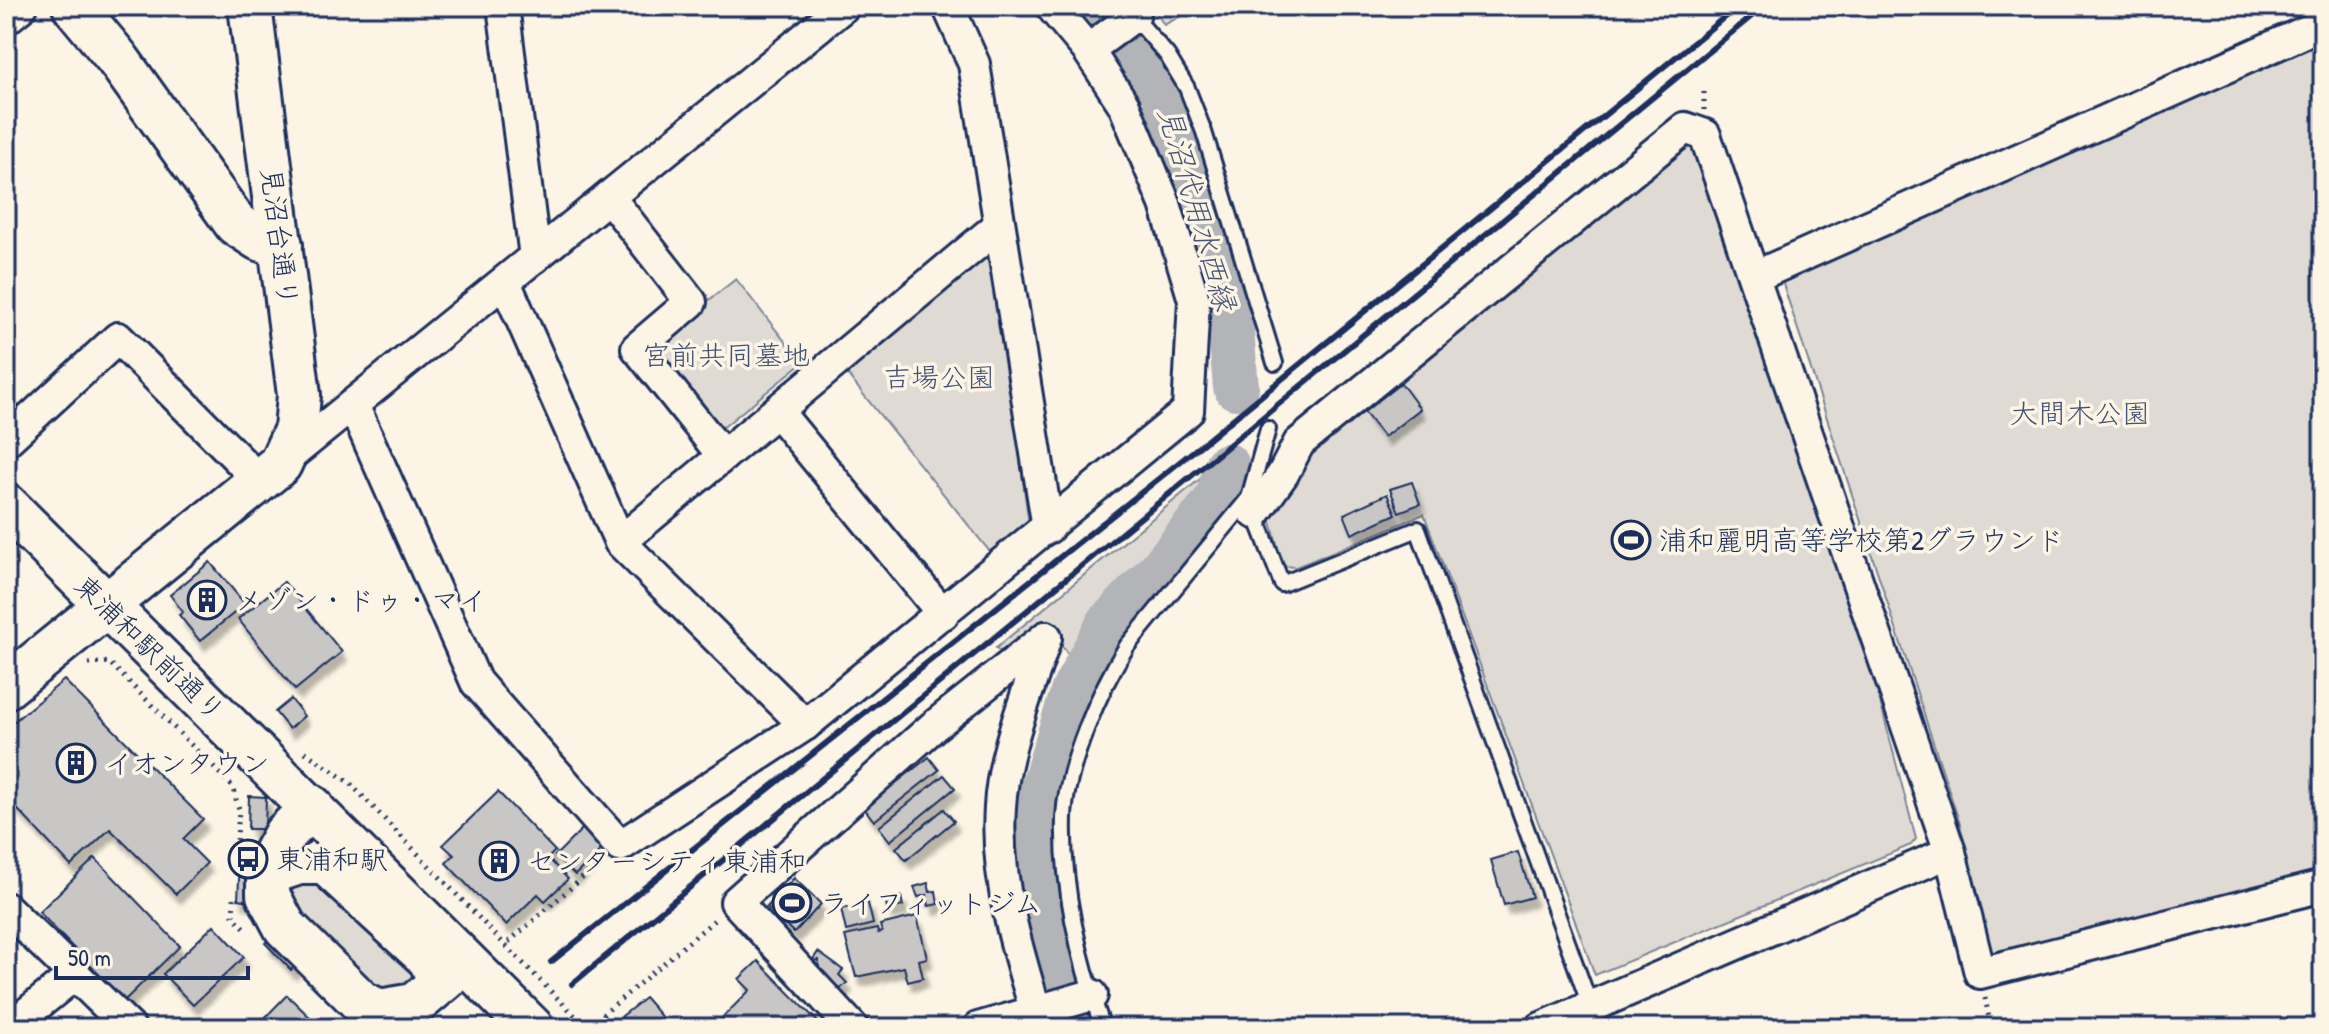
<svg xmlns="http://www.w3.org/2000/svg" width="2329" height="1034" viewBox="0 0 2329 1034" font-family="'Patrick Hand','Klee One',sans-serif">
<defs>
<filter id="shadow"><feDropShadow dx="5" dy="9" stdDeviation="2" flood-color="#0004"/></filter>
</defs>
<rect width="100%" height="100%" fill="#fcf5e5"/>
<filter id="ink" filterUnits="userSpaceOnUse"><feTurbulence type="fractalNoise" baseFrequency=".0125" numOctaves="2"/><feDisplacementMap in="SourceGraphic" scale="16" xChannelSelector="R" yChannelSelector="G"/><feConvolveMatrix kernelMatrix="1 2 1 2 8 2 1 2 1" color-interpolation-filters="sRGB"/></filter>
<g filter="url(#ink)">
<!-- green -->
<g fill="#dfdbd4" stroke="#7d8599" stroke-width="2">
<polygon points="1152,6 1200,6 1164,25"/>
<polygon points="2323,36 2323,870 1992,956 1959,821 1782,281"/>
<polygon points="1685,144 1694,146 1872,671 1916,839 1911,845 1595,975 1424,514 1296,567 1283,566 1268,511 1316,443"/>
<polygon points="979,255 993,263 1029,524 990,552 842,368"/>
<polygon points="736,279 802,363 721,429 711,428 653,355 654,343"/>
<path d="M1200 479C1201 512 1143 555 1122 580 1102 603 1083 629 1069 656L1047 624 1005 655 996 648Z"/>
<polygon points="306,881 336,887 423,982 370,990 299,915 288,896 295,886"/>
</g>
<g fill="none" stroke-linecap="round" stroke-linejoin="round">
<!-- river -->
<g stroke="#b2b4b8" stroke-width="46">
<polyline points="1097,6 1163,90 1202,202 1228,298 1236,387"/>
<polyline points="1077,1028 1039,913 1033,820 1074,690 1109,624 1161,570 1218,499 1227,466"/>
</g>
</g>
<!-- building -->
<g fill="#c8c7c6" stroke="#1b2f5e" stroke-width="2" filter="url(#shadow)">
<polygon points="1401,383 1420,409 1384,437 1364,412"/>
<polygon points="6,393 21,409 6,423"/>
<polygon points="1412,482 1420,504 1399,512 1390,489"/>
<polygon points="1387,494 1396,514 1352,534 1344,514"/>
<polygon points="210,562 245,604 200,641 179,615 183,612 170,595"/>
<polygon points="284,582 342,652 295,690 238,619"/>
<polygon points="64,680 203,819 183,839 207,863 176,894 110,829 71,866 6,797 6,728"/>
<polygon points="291,699 304,716 289,729 275,712"/>
<polygon points="929,757 939,770 874,821 864,808"/>
<polygon points="944,775 955,788 890,841 879,827"/>
<polygon points="498,792 555,851 548,858 568,879 545,901 538,894 506,925 446,863 454,855 443,845"/>
<polygon points="249,796 266,797 265,829 248,829"/>
<polygon points="944,809 954,821 906,860 896,848"/>
<polygon points="585,826 605,846 575,875 555,856"/>
<polygon points="1518,852 1532,897 1504,905 1491,860"/>
<polygon points="95,858 180,946 124,1001 39,912"/>
<polygon points="240,860 248,860 246,900 238,899"/>
<polygon points="794,878 821,904 794,933 767,907"/>
<polygon points="928,883 930,892 936,891 938,904 929,906 927,895 918,897 914,887"/>
<polygon points="901,896 903,906 887,910 886,901"/>
<polygon points="868,903 873,924 846,931 841,909"/>
<polygon points="917,916 927,958 919,960 923,978 908,982 904,967 856,977 845,936 877,929 878,933 882,932 880,925"/>
<polygon points="214,925 244,957 193,1005 163,974"/>
<polygon points="270,938 296,965 291,970 265,943"/>
<polygon points="818,952 843,970 839,975 847,983 840,989 816,968 819,968 819,960 812,961"/>
<polygon points="758,961 824,1028 712,1028 750,990 739,979"/>
<polygon points="287,995 321,1028 255,1028"/>
<polygon points="645,998 671,1028 620,1028 622,1016"/>
</g>
<g fill="none" stroke-linecap="round" stroke-linejoin="round">
<!-- lane casing -->
<g stroke="#1b2f5e" stroke-width="20">
<g id="lane">
<polyline points="1131,13 1167,55 1187,88 1204,132 1275,363"/>
<polyline points="1249,498 1268,429"/>
<path d="M1103 1028C1080 963 1062 887 1064 818 1066 767 1100 689 1127 646L1249 498 1282 584 1418 529 1591 1008"/>
</g>
</g>
<!-- street casing -->
<g stroke="#1b2f5e" stroke-width="36">
<g id="street">
<polyline points="503,6 535,257"/>
<polyline points="948,6 974,64 1048,528"/>
<polyline points="6,19 22,6"/>
<polyline points="1088,50 1134,16"/>
<polyline points="609,197 691,302 637,348 723,456"/>
<polyline points="1754,277 2323,24"/>
<polyline points="505,282 620,542 805,725"/>
<polyline points="353,405 476,682 620,846 805,725 1188,411 1194,300 1165,204 1124,105 1088,50 1051,6"/>
<polyline points="777,411 943,614"/>
<polyline points="6,441 118,338 260,481"/>
<polyline points="283,461 844,6"/>
<polyline points="1255,513 1283,474 1299,443 1685,128 1705,135 1950,852 1980,973 2323,886"/>
<polyline points="620,542 997,227"/>
<polyline points="267,880 300,869 323,869 425,963 432,980 431,993"/>
<polyline points="6,908 130,1028"/>
<polyline points="9,1028 74,975"/>
<polyline points="853,1028 736,902 934,726 1046,637"/>
<polyline points="978,1028 1092,995"/>
<path d="M1041 1028C1019 957 995 882 1000 807 1003 750 1029 691 1046 637"/>
<polyline points="1541,1028 1950,852"/>
</g>
</g>
<!-- secondary casing -->
<g stroke="#1b2f5e" stroke-width="48">
<g id="secondary">
<polyline points="74,6 117,58 236,224 259,239 281,245"/>
<polyline points="6,505 532,1028"/>
<polyline points="6,687 280,464 296,429 299,395 250,6"/>
<polyline points="312,807 285,834 268,865 268,895 285,927 362,1003 380,1011 414,1005 465,962"/>
</g>
</g>
<!-- path -->
<g stroke="#1b2f5e" stroke-width="5" stroke-dasharray="2 6" stroke-linecap="butt">
<polyline points="1671,6 1676,19"/>
<polyline points="1704,92 1704,110"/>
<polyline points="89,664 109,662 232,786 239,809 236,852"/>
<polyline points="305,752 350,783 505,945"/>
<polyline points="601,862 505,945 587,1028 718,917"/>
<polyline points="234,898 233,916 247,930"/>
<polyline points="1985,998 1991,1028"/>
</g>
<!-- lane -->
<use href="#lane" stroke="#fcf5e5" stroke-width="14"/>
<!-- street -->
<use href="#street" stroke="#fcf5e5" stroke-width="30"/>
<!-- secondary -->
<use href="#secondary" stroke="#fcf5e5" stroke-width="42"/>
<!-- rail -->
<g stroke="#1b2f5e" stroke-width="6">
<polyline points="551,962 1206,441 1738,6"/>
<polyline points="572,984 1764,6"/>
</g>
</g>
</g>
<!-- icons -->
<defs>
<g id="stadium-ring" transform="scale(2)"><circle r="9.5" fill="#fcf5e5" stroke="#1b2f5e" stroke-width="1.5"/><path d="M0-5a6.5 5 0 1 0 0 10a6.5 5 0 1 0 0-10ZM-3.5-1.8h7v3.6h-7Z" fill="#1b2f5e"/></g>
<g id="building-ring" transform="scale(2)"><circle r="9.5" fill="#fcf5e5" stroke="#1b2f5e" stroke-width="1.5"/><path d="M-4-6H4V6H1V3H-1V6H-4ZM-2.5-4.3h1.7v1.8h-1.7ZM.8-4.3h1.7v1.8H.8ZM-2.5-1h1.7V.8h-1.7ZM.8-1h1.7V.8H.8Z" fill="#1b2f5e"/></g>
<g id="bus-ring" transform="scale(2)"><circle r="9.5" fill="#fcf5e5" stroke="#1b2f5e" stroke-width="1.5"/><path d="M-5-6H5V4H4V6H2V4H-2V6H-4V4H-5ZM-3.5-4V0h7V-4ZM-3.5 1.2v1.5H-2V1.2ZM2 1.2v1.5H3.5V1.2Z" fill="#1b2f5e"/></g>
</defs>
<g fill-rule="evenodd">
<use href="#stadium-ring" x="1631" y="540"/>
<use href="#building-ring" x="207" y="600"/>
<use href="#building-ring" x="76" y="763"/>
<use href="#bus-ring" x="248" y="859"/>
<use href="#building-ring" x="499" y="861"/>
<use href="#stadium-ring" x="792" y="903"/>
</g>
<g text-anchor="middle" stroke-width="7" stroke-linejoin="round" paint-order="stroke">
<!-- street labels -->
<g font-size="28" fill="#1b2f5e" stroke="#fcf5e5">
<text transform="translate(280 237) rotate(83)" y="10">見沼台通り</text>
<text transform="translate(150 648) rotate(44)" y="10">東浦和駅前通り</text>
</g>
<!-- park labels -->
<g font-size="28" fill="#425176" stroke="#fcf5e5">
<text x="726" y="365">宮前共同墓地</text>
<text x="939" y="387">吉場公園</text>
<text x="2080" y="423">大間木公園</text>
</g>
<!-- poi labels -->
<g font-size="28" fill="#1b2f5e" stroke="#fcf5e5" text-anchor="start">
<text x="1659" y="550">浦和麗明高等学校第2グラウンド</text>
<text x="235" y="610">メゾン・ドゥ・マイ</text>
<text x="104" y="773">イオンタウン</text>
<text x="276" y="869">東浦和駅</text>
<text x="527" y="871">センターシティ東浦和</text>
<text x="820" y="913">ライフィットジム</text>
</g>
<!-- water labels -->
<g font-size="30" font-style="italic" fill="#485779" stroke="#fcf5e5">
<text transform="translate(1197 209) rotate(74)" y="10">見沼代用水西縁</text>
</g>
</g>
<!-- margin -->
<rect width="2329" height="1034" fill="none" stroke="#fcf5e5" stroke-width="32"/>
<rect x="16" y="16" width="2297" height="1002" fill="none" stroke="#1b2f5e" stroke-width="3" filter="url(#ink)"/>
<!-- scale -->
<path d="M56 966v12h192v-12" fill="none" stroke="#1b2f5e" stroke-width="4"/>
<text x="68" y="966" font-size="24" fill="#1b2f5e" stroke="#fcf5e5" stroke-width="6" paint-order="stroke">50 m</text>
</svg>
